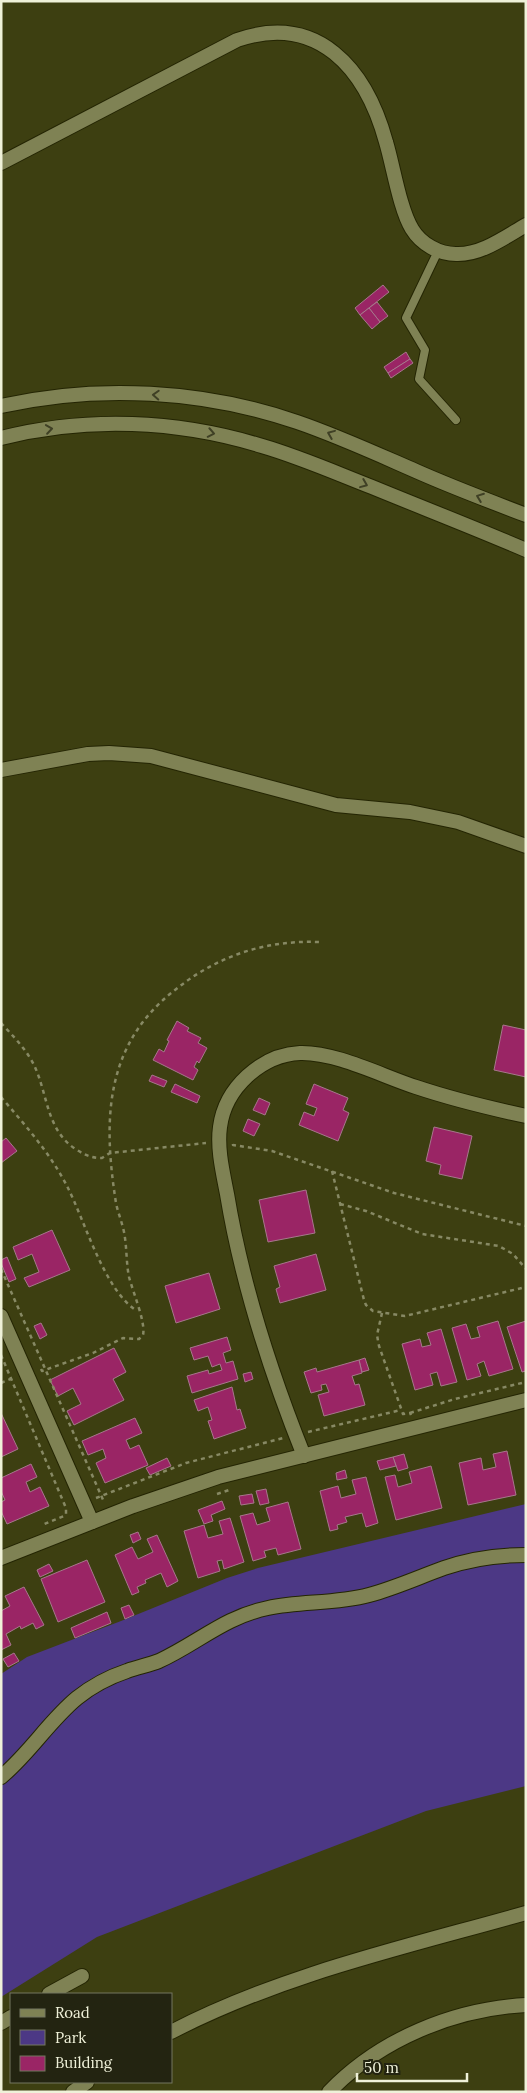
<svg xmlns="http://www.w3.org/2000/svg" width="527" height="2093" viewBox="0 0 527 2093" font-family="Lora,serif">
<rect width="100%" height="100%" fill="#3d3f11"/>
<!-- green -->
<polygon fill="#4c3885" points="526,1504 526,1786 426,1811 97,1937 1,1997 1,1674 27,1657 121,1621 227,1578 258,1568"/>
<!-- building -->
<g fill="#9a2565" stroke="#a7778c">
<polygon points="383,285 389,292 360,315 355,308"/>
<polygon points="377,302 388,316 380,322 369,308"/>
<polygon points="369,308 380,322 372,329 360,315"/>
<polygon points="406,352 410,359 388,373 384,367"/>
<polygon points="410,359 413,363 391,378 388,373"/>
<polygon points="177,1021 189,1028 187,1031 201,1038 198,1043 207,1048 199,1063 197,1061 194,1067 198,1070 193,1080 153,1060 159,1049 164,1052 169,1041 167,1040"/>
<polygon points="503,1025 526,1030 526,1077 494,1070"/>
<polygon points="152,1075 167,1081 164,1087 149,1081"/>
<polygon points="175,1084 200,1096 197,1103 171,1092"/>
<polygon points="314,1084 348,1098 343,1110 349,1113 338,1141 299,1125 304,1112 314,1116 317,1108 306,1104"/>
<polygon points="259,1098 270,1103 265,1115 253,1110"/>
<polygon points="248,1119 260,1124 254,1136 243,1131"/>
<polygon points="434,1127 472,1136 462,1179 439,1174 441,1165 426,1161"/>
<polygon points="6,1138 17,1151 1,1163 1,1142"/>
<polygon points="306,1190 315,1233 268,1242 259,1200"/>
<polygon points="52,1230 70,1270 29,1287 24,1278 39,1272 32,1254 18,1260 13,1247"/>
<polygon points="316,1254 326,1290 280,1303 276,1289 280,1287 274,1266"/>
<polygon points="7,1257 16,1279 9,1282 1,1263 1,1260"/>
<polygon points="209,1273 220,1309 176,1323 165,1286"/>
<polygon points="498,1321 513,1369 489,1376 484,1361 477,1364 481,1376 467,1380 452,1328 466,1324 471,1339 480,1337 477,1327"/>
<polygon points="526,1321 526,1371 522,1372 507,1327"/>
<polygon points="41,1323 47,1335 40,1339 34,1326"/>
<polygon points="441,1329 457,1382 441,1386 437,1372 430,1374 433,1385 415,1390 402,1344 420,1339 422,1347 431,1345 427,1333"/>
<polygon points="227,1337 231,1350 223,1353 226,1363 233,1361 238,1379 192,1393 187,1376 208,1370 209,1374 222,1370 220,1364 212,1367 208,1356 194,1360 190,1348"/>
<polygon points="114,1348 126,1372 113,1379 124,1400 74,1425 67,1411 81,1404 73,1388 58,1396 50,1380"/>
<polygon points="365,1358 369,1370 362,1372 359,1360"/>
<polygon points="359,1360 362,1373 352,1376 355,1385 359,1384 365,1405 324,1416 318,1395 329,1392 326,1384 321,1385 322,1390 311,1393 304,1372 316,1368 317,1372"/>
<polygon points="251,1372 253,1379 245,1382 243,1374"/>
<polygon points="232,1387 237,1410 240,1409 246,1428 214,1439 208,1421 212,1420 208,1407 198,1411 194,1400"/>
<polygon points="1,1413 18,1449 1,1457"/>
<polygon points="135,1418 142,1433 126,1440 130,1449 139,1445 148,1465 105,1483 96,1463 106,1458 103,1449 88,1455 82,1441"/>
<polygon points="507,1451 516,1495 468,1505 459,1463 481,1458 483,1470 496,1467 493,1454"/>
<polygon points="404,1454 408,1468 398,1471 393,1457"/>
<polygon points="393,1457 396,1466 380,1470 377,1461"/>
<polygon points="167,1458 171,1466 150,1475 146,1468"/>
<polygon points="31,1464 37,1477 26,1482 30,1492 40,1487 49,1506 7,1524 1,1511 1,1502 5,1500 1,1491 1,1478"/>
<polygon points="431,1466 442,1508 396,1520 385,1477 395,1475 398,1487 412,1483 409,1472"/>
<polygon points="345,1470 347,1478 337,1480 336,1473"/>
<polygon points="366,1477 378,1523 366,1527 362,1513 345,1517 347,1522 337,1525 338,1529 330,1531 320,1491 338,1486 341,1498 356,1494 352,1480"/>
<polygon points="266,1489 269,1503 260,1505 256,1491"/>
<polygon points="252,1494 254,1503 241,1505 239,1496"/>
<polygon points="222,1501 225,1509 211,1515 213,1521 204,1524 198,1510"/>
<polygon points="288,1502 301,1549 278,1555 276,1548 264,1551 266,1557 253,1561 240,1516 253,1513 257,1525 270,1521 266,1508"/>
<polygon points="230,1518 244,1562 224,1569 222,1560 217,1561 220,1571 198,1578 184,1531 204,1525 208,1538 223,1534 219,1521"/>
<polygon points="138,1532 141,1539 133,1543 130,1535"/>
<polygon points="157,1535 178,1581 167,1587 161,1573 145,1580 146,1583 137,1587 139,1592 132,1595 115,1555 132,1547 138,1559 153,1552 147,1539"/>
<polygon points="87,1560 105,1602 58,1622 41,1579"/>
<polygon points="49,1564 53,1571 40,1577 37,1570"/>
<polygon points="24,1587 44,1625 36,1629 33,1623 21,1629 20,1626 6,1634 11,1645 1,1650 1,1611 10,1606 5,1596"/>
<polygon points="129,1605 134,1615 125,1619 121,1608"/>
<polygon points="107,1612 111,1623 75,1638 71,1628"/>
<polygon points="14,1653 19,1661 8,1667 3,1659"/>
</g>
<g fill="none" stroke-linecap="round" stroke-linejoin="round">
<!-- service casing -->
<g stroke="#242503" stroke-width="10">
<polyline id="service" points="438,251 406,318 425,350 419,379 456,420"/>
</g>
<!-- minor casing -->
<g stroke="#242503" stroke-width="16">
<g id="minor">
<path d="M1 163 237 40C318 12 366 69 386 142 393 165 400 210 412 229 421 244 439 254 456 254 481 255 505 237 526 225"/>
<polyline points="1,770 88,754 109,753 151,756 336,805 410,812 458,822 526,846"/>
<polyline points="1,1316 92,1522"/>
<path d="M304 1456C270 1371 242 1285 227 1194 223 1173 217 1149 220 1127 225 1088 261 1055 300 1053 336 1052 382 1076 416 1087 452 1099 489 1108 526 1116"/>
<polyline points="1,1558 133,1506 218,1477 526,1400"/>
<path d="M1 1777C30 1753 49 1721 77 1698 92 1686 109 1677 127 1671 138 1667 149 1665 159 1661 198 1643 224 1617 268 1608 301 1601 335 1604 369 1595 395 1588 419 1577 444 1568 470 1559 498 1555 526 1555"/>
<polyline points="49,1994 82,1976"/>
<polyline points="1,2023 11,2017"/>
<path d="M171 2032C283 1974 406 1947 526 1913"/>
<polyline points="73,2092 87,2082"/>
<path d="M329 2092C380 2039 454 2009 526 2005"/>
</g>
</g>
<!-- tertiary casing -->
<g stroke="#242503" stroke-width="16">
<g id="tertiary">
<path d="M1 406C98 384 204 390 297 422 338 436 377 454 416 471 452 487 489 501 526 515"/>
<path d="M1 438C87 416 178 420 262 446 300 457 336 473 372 487 423 508 475 528 526 550"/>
</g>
</g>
<!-- path -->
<g stroke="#878964" stroke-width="2.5" stroke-dasharray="4 4" stroke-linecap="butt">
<path d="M1 1023C13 1036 26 1049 34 1065 48 1094 46 1131 77 1150 85 1155 91 1158 102 1158L110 1153 206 1143"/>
<path d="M1 1097C25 1125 50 1153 67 1186 85 1221 104 1290 137 1311"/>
<polyline points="233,1144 233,1145 272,1151 394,1193 526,1226"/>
<polyline points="332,1171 364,1300 366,1305 373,1311 405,1316 526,1287"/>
<polyline points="340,1204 366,1211 422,1234 499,1246 513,1254 526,1269"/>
<polyline points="1,1269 104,1502"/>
<polyline points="382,1313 377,1335 379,1346 403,1414 410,1413 411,1415"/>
<polyline points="1,1355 66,1508 66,1514 64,1516 42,1525"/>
<path d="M41 1369 42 1371 93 1353 123 1338 139 1339 143 1335C146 1323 133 1292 129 1277 126 1262 127 1247 124 1232 122 1222 118 1213 116 1203 103 1121 104 1045 175 990 217 956 265 940 319 942"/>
<polyline points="1,1383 13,1378"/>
<polyline points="410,1413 455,1399 526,1382"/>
<polyline points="308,1432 401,1410"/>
<polyline points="217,1494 229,1490"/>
<polyline points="96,1498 186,1463 283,1438"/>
</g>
<!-- service -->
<use href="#service" stroke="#7f8254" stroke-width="8"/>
<!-- minor -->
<use href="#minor" stroke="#7f8254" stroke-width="14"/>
<!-- tertiary -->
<use href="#tertiary" stroke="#7f8254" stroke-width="14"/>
</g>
<!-- one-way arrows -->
<defs><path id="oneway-chevron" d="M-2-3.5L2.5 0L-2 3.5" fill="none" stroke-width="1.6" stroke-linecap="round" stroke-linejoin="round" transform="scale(1.25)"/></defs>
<g stroke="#3f4025">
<use href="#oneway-chevron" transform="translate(156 395) rotate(-177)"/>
<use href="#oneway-chevron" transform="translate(49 429) rotate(-8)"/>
<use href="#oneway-chevron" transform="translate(211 433) rotate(11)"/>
<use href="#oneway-chevron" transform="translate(331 434) rotate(-158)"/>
<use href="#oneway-chevron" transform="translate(364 484) rotate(22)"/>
<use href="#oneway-chevron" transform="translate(480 497) rotate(-159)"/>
</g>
<!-- border -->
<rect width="527" height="2093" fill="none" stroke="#eff1d9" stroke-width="5"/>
<!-- legend -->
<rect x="10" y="1993" width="162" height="90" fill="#232411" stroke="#757661"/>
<rect x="20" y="2009" width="25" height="8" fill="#7f8254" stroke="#757661"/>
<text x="55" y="2018" font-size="15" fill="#eff1d9">Road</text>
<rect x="20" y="2030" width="25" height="15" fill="#4c3885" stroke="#757661"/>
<text x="55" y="2043" font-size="15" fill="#eff1d9">Park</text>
<rect x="20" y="2056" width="25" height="15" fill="#9a2565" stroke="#757661"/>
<text x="55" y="2068" font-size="15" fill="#eff1d9">Building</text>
<!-- scale -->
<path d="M357 2073v8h110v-8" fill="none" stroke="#eff1d9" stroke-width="2.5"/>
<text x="364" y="2073" font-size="15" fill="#eff1d9" stroke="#232411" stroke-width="4" paint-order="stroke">50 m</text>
</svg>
